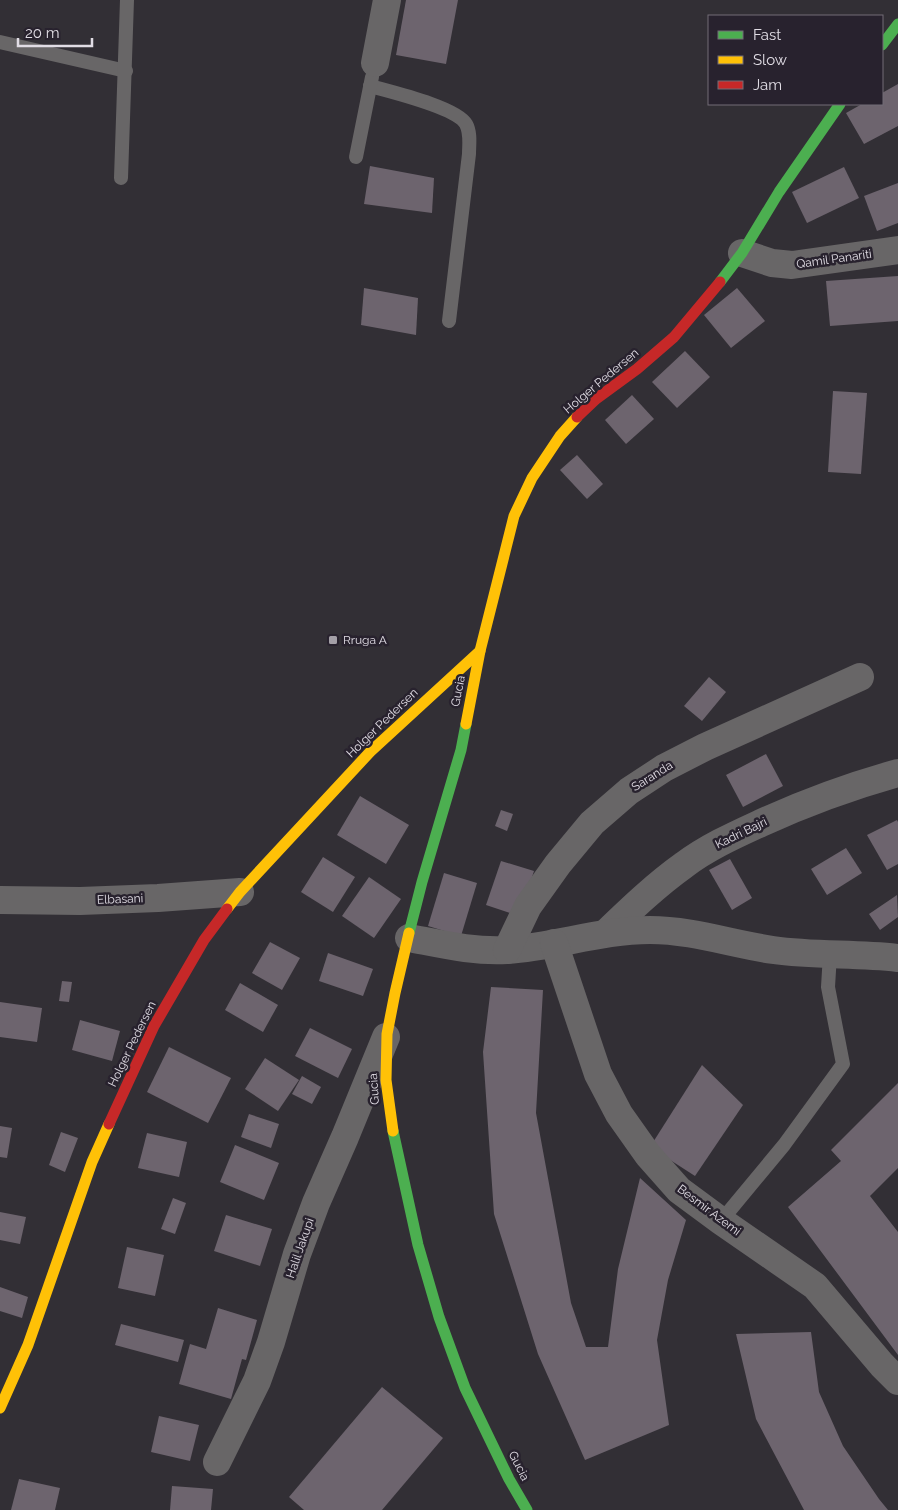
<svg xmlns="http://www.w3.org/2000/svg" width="898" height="1510" viewBox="0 0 898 1510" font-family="Raleway,sans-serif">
<rect width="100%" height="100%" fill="#322f35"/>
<!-- building -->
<g fill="#6d646e">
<polygon points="406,0 458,0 446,64 396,55"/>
<polygon points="898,84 898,126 864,144 846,113 862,104 882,104 882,93"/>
<polygon points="370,166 434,178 432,213 364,204"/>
<polygon points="844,167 859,198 807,223 792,192"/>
<polygon points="898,183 898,223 877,231 864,196"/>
<polygon points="898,276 898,321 830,326 826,281"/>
<polygon points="364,288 418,298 416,335 361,325"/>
<polygon points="737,288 765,321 731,348 704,315"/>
<polygon points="685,351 710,377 677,408 652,382"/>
<polygon points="833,391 867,393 861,474 828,472"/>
<polygon points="632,395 654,419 626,444 605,420"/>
<polygon points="577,455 603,484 587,499 560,470"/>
<polygon points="709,677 726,692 702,721 684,706"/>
<polygon points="766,754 783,786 743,807 726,775"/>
<polygon points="360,796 409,825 386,864 337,835"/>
<polygon points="501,810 513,814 507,831 495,826"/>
<polygon points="897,820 898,822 898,864 887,870 867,835"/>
<polygon points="846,848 862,873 827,895 811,869"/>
<polygon points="323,857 355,877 333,912 301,892"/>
<polygon points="730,859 752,898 732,910 709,870"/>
<polygon points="501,861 534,871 519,916 486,905"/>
<polygon points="444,873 477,883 461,936 428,926"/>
<polygon points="369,877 401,899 374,938 342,916"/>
<polygon points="897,895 898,917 880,930 869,914"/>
<polygon points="270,942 300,958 282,990 252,973"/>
<polygon points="328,953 373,969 363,996 319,981"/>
<polygon points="62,981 72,982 69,1002 59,1001"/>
<polygon points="240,983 278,1005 263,1032 225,1010"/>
<polygon points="491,987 543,990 536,1113 571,1303 586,1347 608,1347 618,1269 640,1178 686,1220 668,1280 657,1340 669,1425 585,1460 538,1354 494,1214 483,1052"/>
<polygon points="0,1002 42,1008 37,1042 0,1037"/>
<polygon points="80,1020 120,1031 112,1061 72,1050"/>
<polygon points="310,1028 352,1049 338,1078 295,1056"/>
<polygon points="169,1047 231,1078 208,1123 147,1092"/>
<polygon points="265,1058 299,1080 278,1111 245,1089"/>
<polygon points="702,1065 743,1105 695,1176 650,1147"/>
<polygon points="302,1076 321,1087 312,1104 292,1094"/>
<polygon points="898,1083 898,1168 870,1196 898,1232 898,1355 788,1207 841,1161 831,1150"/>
<polygon points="249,1114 279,1124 271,1148 241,1137"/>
<polygon points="0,1126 12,1128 7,1158 0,1157"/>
<polygon points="61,1132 78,1138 65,1172 49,1165"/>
<polygon points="147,1133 187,1142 179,1177 138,1168"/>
<polygon points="235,1145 279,1163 264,1200 220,1182"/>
<polygon points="173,1198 186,1203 175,1234 161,1229"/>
<polygon points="0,1212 26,1217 20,1244 0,1240"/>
<polygon points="226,1215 272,1229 260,1266 214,1251"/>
<polygon points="127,1247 164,1255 155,1296 118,1288"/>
<polygon points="0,1287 28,1297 22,1318 0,1311"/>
<polygon points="218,1308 257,1320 246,1360 242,1359 231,1399 179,1384 190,1344 206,1349"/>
<polygon points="121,1324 184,1340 178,1362 115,1345"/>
<polygon points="811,1332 819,1392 843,1446 879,1499 888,1510 804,1510 756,1419 736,1334"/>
<polygon points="382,1387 443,1438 382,1510 304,1510 289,1497"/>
<polygon points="159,1416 199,1425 190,1461 151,1452"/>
<polygon points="19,1479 60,1488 55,1510 11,1510"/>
<polygon points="172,1486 213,1489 211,1510 170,1510"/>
</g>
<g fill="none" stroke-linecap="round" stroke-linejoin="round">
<!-- lane -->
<g stroke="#686667" stroke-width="14">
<polyline points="0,42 126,71"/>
<path d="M370 86C391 92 456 107 466 124 471 133 469 145 469 154L449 321"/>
<polyline points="356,157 372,77"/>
<polyline points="121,178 127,0"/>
<polyline points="721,1221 784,1145 843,1064 828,987 830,954"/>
</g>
<!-- street -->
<g stroke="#686667" stroke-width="28">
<polyline points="375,63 387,0"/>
<polyline points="742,253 772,263 792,265 898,250"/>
<polyline points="0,900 80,901 158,898 240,892"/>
<path d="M606 933C631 909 656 885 684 865 708 847 735 835 761 823 805 803 851 786 898 773"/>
<path d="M409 938C441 944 474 952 507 950 555 947 601 930 650 930 692 930 732 944 773 950 815 956 857 953 898 958"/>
<polyline points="554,943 598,1074 619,1114 648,1155 679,1190 721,1221 815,1286 882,1365 898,1381"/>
<polyline points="507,950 528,906 558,864 592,823 629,791 664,768 705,747 860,677"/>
<polyline points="217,1462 257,1381 271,1342 297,1254 316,1203 345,1137 386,1037"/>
</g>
<!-- fast -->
<g stroke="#4caf50" stroke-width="11">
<polyline points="882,45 898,24"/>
<polyline points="720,282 742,253 779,192 840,104"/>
<polyline points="409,933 422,882 461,750 466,724"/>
<polyline points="393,1131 418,1245 439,1317 465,1388 509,1479 527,1510"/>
</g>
<!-- slow -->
<g stroke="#ffc107" stroke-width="11">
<polyline points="466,724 480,651 514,516 532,478 560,436 577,417"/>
<polyline points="227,909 240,892 370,752 480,651"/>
<polyline points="393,1131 386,1080 387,1034 395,993 409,933"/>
<polyline points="0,1408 28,1345 92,1162 109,1124"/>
</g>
<!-- jam -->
<g stroke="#c62828" stroke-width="11">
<polyline points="577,417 596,399 637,369 674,337 720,282"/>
<polyline points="109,1124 154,1026 204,940 227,909"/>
</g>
</g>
<!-- markers -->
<rect fill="#a4a0a7" stroke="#28222e" stroke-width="2" x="328" y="635" width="10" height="10" rx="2.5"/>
<g text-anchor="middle" stroke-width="5" stroke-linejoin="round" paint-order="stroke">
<!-- street labels -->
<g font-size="12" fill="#e1dde5" stroke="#28222e">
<text transform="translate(834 259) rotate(-8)" y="4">Qamil Panariti</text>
<text transform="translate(601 381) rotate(-40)" y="4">Holger Pedersen</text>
<text transform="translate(458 691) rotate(-79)" y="4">Gucia</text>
<text transform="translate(382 723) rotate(-44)" y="4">Holger Pedersen</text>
<text transform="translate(652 776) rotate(-32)" y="4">Saranda</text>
<text transform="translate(741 833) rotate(-26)" y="4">Kadri Bajri</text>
<text transform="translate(120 899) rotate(-2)" y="4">Elbasani</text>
<text transform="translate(132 1044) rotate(-64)" y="4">Holger Pedersen</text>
<text transform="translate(374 1089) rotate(-94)" y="4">Gucia</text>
<text transform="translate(709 1210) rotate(37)" y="4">Besmir Azemi</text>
<text transform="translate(300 1248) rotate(-71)" y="4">Halil Jakupi</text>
<text transform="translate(519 1466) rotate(63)" y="4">Gucia</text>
</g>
<!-- poi labels -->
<g font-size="12" fill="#e1dde5" stroke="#28222e" text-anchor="start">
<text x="343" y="644">Rruga A</text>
</g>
</g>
<!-- legend -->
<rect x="708" y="15" width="175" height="90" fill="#28222e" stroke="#726d77"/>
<rect x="718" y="31" width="25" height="8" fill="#4caf50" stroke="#726d77"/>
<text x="753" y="40" font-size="15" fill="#e1dde5">Fast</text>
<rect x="718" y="56" width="25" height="8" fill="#ffc107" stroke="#726d77"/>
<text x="753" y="65" font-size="15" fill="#e1dde5">Slow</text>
<rect x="718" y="81" width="25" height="8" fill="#c62828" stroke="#726d77"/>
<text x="753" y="90" font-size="15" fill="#e1dde5">Jam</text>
<!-- scale -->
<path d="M18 38v8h74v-8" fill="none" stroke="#e1dde5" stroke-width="2.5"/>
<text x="25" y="38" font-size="15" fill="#e1dde5" stroke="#28222e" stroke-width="4" paint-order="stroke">20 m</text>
</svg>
